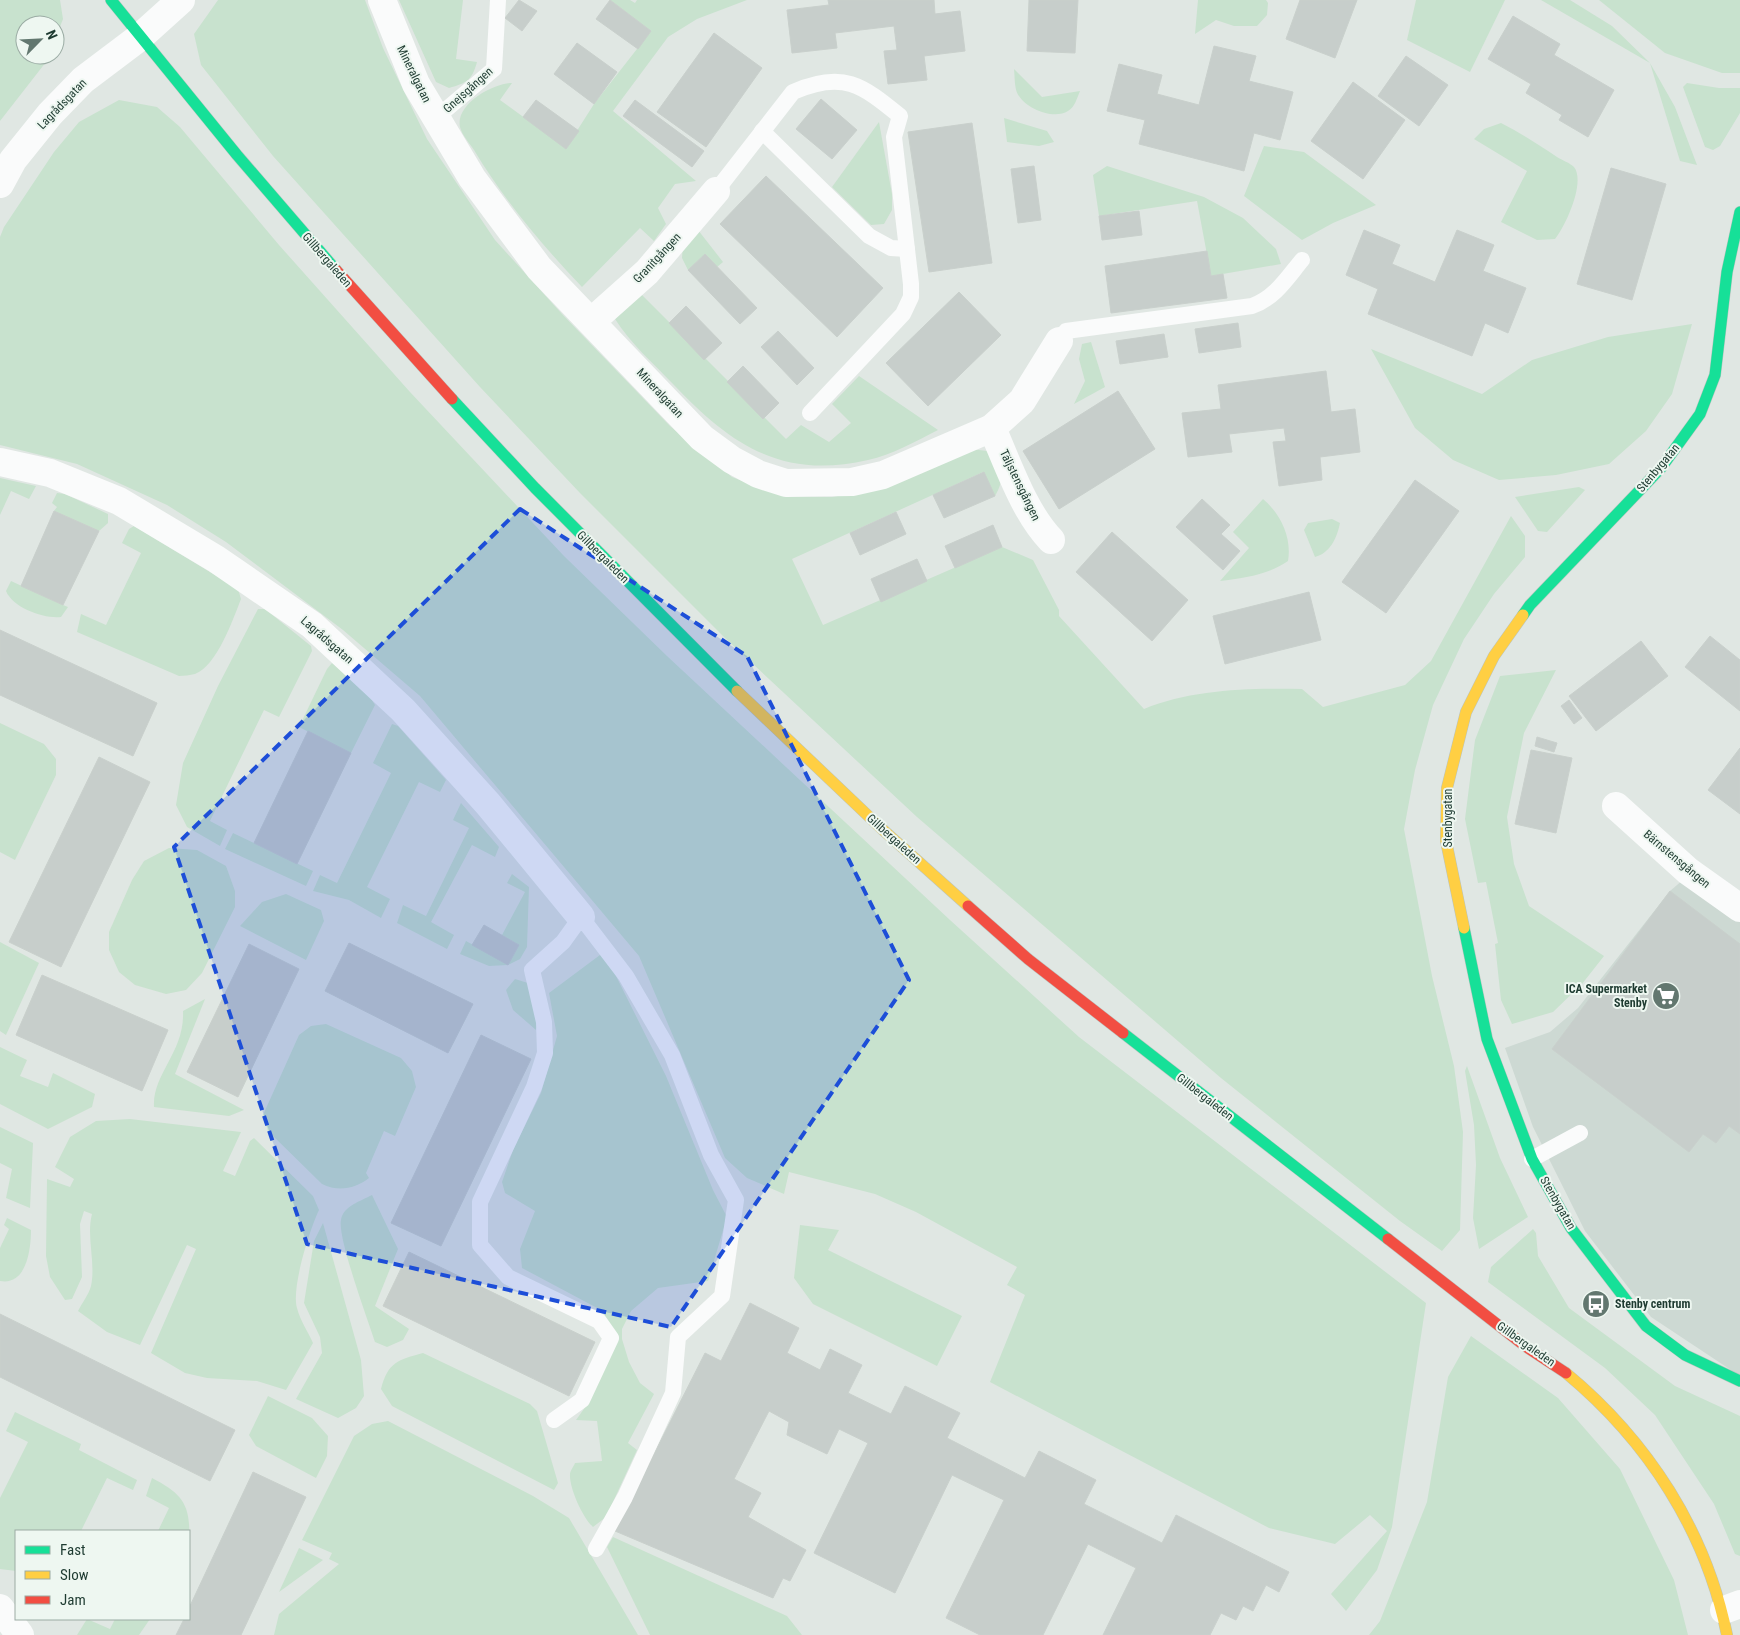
<svg xmlns="http://www.w3.org/2000/svg" width="1740" height="1635" viewBox="0 0 1740 1635" font-family="'Roboto Condensed',sans-serif">
<rect width="100%" height="100%" fill="#e0e7e3"/>
<!-- built -->
<polygon fill="#cdd9d3" points="1684,879 1740,921 1740,1376 1651,1317 1585,1231 1533,1127 1505,1048 1550,1032 1578,1008 1670,891"/>
<!-- green -->
<g fill="#c8e2ce">
<polygon points="0,0 60,0 63,19 55,39 55,25 25,25 25,55 49,55 46,62 0,121"/>
<path d="M218 0H365L383 48 427 139 495 240 562 314 670 426 732 477 782 496 832 497 885 488 971 449 987 451C1000 468 1007 475 995 496L983 472 792 559 823 625 1002 547 1033 560 1059 610V616L1144 709C1192 689 1251 688 1302 689L1323 707 1405 685 1431 661 1511 516 1525 536V557L1494 594 1464 639 1433 705 1415 770 1404 829 1432 976 1454 1066 1463 1132 1460 1230 1442 1251 1400 1221 1221 1078 917 817 725 638 580 493 480 387 273 156 201 65 194 34Z"/>
<path d="M399 0H463L456 59 477 62C472 80 467 83 449 88L436 82Z"/>
<path d="M610 0H630L635 3 637 0H747L697 19 668 37 613 111 696 181 675 184 658 208 666 224 654 241 640 228 582 287C542 245 504 200 474 150 470 144 462 135 460 127 455 104 494 83 512 83L500 100 566 148 594 104 651 31Z"/>
<polygon points="1198,0 1266,0 1268,3 1267,15 1257,26 1234,26 1216,20 1195,34"/>
<polygon points="1416,0 1505,0 1470,72 1407,40"/>
<polygon points="1541,0 1570,0 1612,26 1650,63 1675,107 1697,165 1680,161 1650,63"/>
<polygon points="1599,0 1740,0 1740,73 1722,73 1665,53"/>
<path d="M1014 69 1042 97 1080 91C1077 98 1075 107 1068 111 1054 120 1027 109 1019 96 1014 90 1015 77 1014 69Z"/>
<polygon points="1687,83 1719,88 1740,88 1740,113 1720,146 1713,150 1705,147 1683,87"/>
<polygon points="119,100 157,107 180,127 279,245 410,392 564,556 667,656 950,920 1079,1037 1426,1303 1392,1527 1377,1570 1346,1611 1331,1594 1387,1531 1370,1515 1335,1544 1269,1528 990,1382 1025,1295 1007,1285 1017,1267 916,1212 875,1194 789,1172 784,1194 747,1178 725,1158 639,956 420,696 343,630 226,542 167,505 77,464 0,445 0,237 4,227 54,152 79,122"/>
<polygon points="1004,118 1047,131 1054,142 1039,146 1007,142"/>
<polygon points="879,122 892,194 892,210 884,224 871,225 832,187"/>
<path d="M1501 123C1521 133 1539 145 1557 157 1562 160 1570 163 1574 167 1586 182 1565 227 1555 239L1537 240 1501 222 1527 171 1474 139 1484 129Z"/>
<polygon points="1264,146 1304,152 1376,205 1333,223 1302,240 1244,196"/>
<polygon points="1107,166 1204,197 1243,218 1276,249 1281,264 1211,276 1197,201 1099,216 1093,175"/>
<polygon points="698,230 723,262 717,267 705,254 688,270 682,258 683,244"/>
<path d="M639 292 786 439 801 425 829 442 851 423 832 404 859 376 938 430C916 441 892 455 868 460 781 480 730 444 673 384 653 363 630 343 615 319Z"/>
<polygon points="1692,324 1672,394 1646,431 1609,464 1556,475 1499,480 1453,460 1415,428 1371,349 1482,394 1532,360 1608,337"/>
<polygon points="1091,342 1105,387 1074,404 1085,381 1079,359 1082,344"/>
<polygon points="0,478 36,486 29,499 11,491 0,515"/>
<polygon points="1579,487 1585,490 1547,532 1538,531 1515,497"/>
<polygon points="57,493 65,494 108,514 108,523 99,531 54,511 57,507 52,503"/>
<path d="M1263 499C1281 514 1292 538 1288 561 1268 575 1244 578 1220 581L1249 548 1233 532Z"/>
<path d="M1332 519 1340 523C1337 538 1330 553 1315 557L1304 530 1308 523Z"/>
<path d="M134 526 238 589 241 599C233 619 217 666 195 674 190 675 184 676 179 676L77 632 81 614 106 625 141 553 122 543 129 529Z"/>
<path d="M11 581 63 605 68 607 61 617C44 619 13 608 6 591Z"/>
<polygon points="258,609 265,609 311,646 312,651 279,717 264,710 210,821 227,830 220,846 187,827 176,805 183,763 218,686"/>
<polygon points="332,663 368,694 375,705 351,753 299,727 327,669"/>
<polygon points="1556,670 1524,733 1507,817 1514,864 1529,906 1604,956 1582,984 1553,1012 1512,1024 1501,1000 1495,944 1498,943 1486,882 1478,883 1465,819 1475,740 1500,676"/>
<polygon points="0,723 44,744 56,759 56,775 15,860 0,852"/>
<polygon points="392,724 398,726 446,780 440,792 419,782 367,887 390,899 381,918 349,900 313,891 320,875 337,883 391,773 373,763"/>
<polygon points="461,803 499,847 495,857 472,845 431,922 454,935 447,949 397,923 403,905 426,916 469,828 453,820"/>
<polygon points="233,833 313,871 306,886 225,849"/>
<polygon points="169,848 197,850 226,866 235,891 235,907 202,973 186,990 166,994 135,985 119,972 109,950 109,932 132,880 144,861"/>
<polygon points="512,874 529,887 527,947 520,959 508,965 489,966 460,954 466,941 508,964 519,945 502,935 525,892 507,883"/>
<polygon points="286,894 321,910 324,921 306,960 240,926 262,902"/>
<polygon points="0,942 39,963 6,1035 0,1031"/>
<path d="M604 952 666 1076 713 1190 727 1217 708 1281 658 1288 631 1311 622 1329V1339L629 1362 640 1383 654 1394 628 1443 637 1450 606 1517 593 1527C583 1518 569 1488 570 1474 570 1471 574 1466 575 1463L602 1461 597 1421 576 1420 586 1406 614 1331 599 1309 522 1268 520 1249 535 1211 505 1193 502 1182 513 1150 541 1093 557 1036 549 993Z"/>
<polygon points="515,979 528,983 538,1025 536,1030 513,1010 506,990"/>
<path d="M205 999 175 1074 244 1110 229 1116 154 1107C152 1074 185 1052 183 1011Z"/>
<path d="M326 1024 401 1058 412 1071 416 1087 395 1136 384 1131 366 1173 369 1178C355 1189 338 1192 322 1184L268 1131 263 1115 299 1035 311 1026Z"/>
<polygon points="0,1047 27,1060 20,1076 48,1087 53,1073 95,1094 92,1107 48,1129 0,1104"/>
<polygon points="1467,1066 1500,1158 1528,1217 1479,1249 1473,1218 1476,1165 1474,1125 1465,1071"/>
<path d="M130 1119 241 1132 223 1171 235 1176 250 1141 254 1138 313 1196 319 1210C310 1229 291 1288 297 1308 300 1320 308 1332 313 1343L286 1390 257 1381 207 1378 185 1373 151 1353 196 1249 187 1245 140 1345 107 1332 78 1311C82 1303 89 1294 91 1286 96 1262 86 1237 92 1214L84 1211 80 1224 82 1277 72 1299 65 1300 50 1277 46 1256 47 1179 70 1187 74 1179 55 1167 70 1137 96 1121Z"/>
<polygon points="0,1127 33,1143 30,1208 6,1198 12,1169 0,1163"/>
<path d="M372 1195 398 1249 375 1306 409 1329 403 1340 387 1347 375 1342C368 1320 337 1237 341 1220 343 1206 361 1201 372 1195Z"/>
<path d="M7 1218 31 1230C31 1248 27 1286 0 1281V1248L9 1229 4 1225Z"/>
<polygon points="323,1223 361,1360 364,1396 356,1408 338,1418 296,1399 322,1353 320,1337 304,1303 314,1241"/>
<polygon points="800,1225 839,1230 828,1250 962,1316 937,1366 813,1304 794,1278"/>
<polygon points="1533,1229 1536,1233 1538,1256 1569,1308 1675,1386 1740,1416 1740,1556 1735,1554 1714,1504 1655,1415 1605,1368 1488,1282 1491,1267"/>
<polygon points="1471,1336 1558,1398 1620,1469 1674,1580 1688,1635 1369,1635 1380,1621 1427,1502 1448,1377"/>
<path d="M423 1353 530 1404 537 1411 558 1483 554 1490 392 1406 381 1389C388 1362 398 1360 423 1353Z"/>
<polygon points="268,1396 312,1418 328,1436 327,1456 316,1478 256,1446 249,1435"/>
<polygon points="15,1412 81,1444 79,1450 137,1480 133,1490 107,1478 81,1531 16,1531 16,1571 0,1569 0,1498 28,1442 6,1431"/>
<polygon points="388,1421 533,1496 569,1518 638,1635 274,1635 279,1614 339,1564 329,1559 332,1553 302,1540 354,1436 372,1424"/>
<path d="M152 1478C181 1493 191 1504 189 1538V1531H158L169 1508 146 1496Z"/>
<polygon points="613,1537 787,1616 802,1635 650,1635 607,1547"/>
<polygon points="299,1548 323,1560 279,1592"/>
<polygon points="87,1619 110,1629 115,1619 150,1619 139,1635 77,1635"/>
</g>
<!-- building -->
<g fill="#c7cecb" stroke="#c9d0cc">
<polygon points="519,0 537,11 522,31 505,18"/>
<polygon points="610,0 651,31 638,49 596,19"/>
<polygon points="828,0 934,0 935,14 960,11 965,51 924,56 927,80 888,84 884,51 897,50 894,26 835,33 837,48 792,53 787,10 829,5"/>
<polygon points="1029,0 1078,0 1075,53 1027,51"/>
<polygon points="1300,0 1357,0 1335,58 1286,39"/>
<polygon points="1513,16 1560,44 1554,55 1614,90 1588,137 1559,120 1562,115 1526,93 1531,84 1488,59"/>
<polygon points="714,33 762,68 706,147 657,112"/>
<polygon points="577,43 617,72 594,104 554,74"/>
<polygon points="1214,46 1256,56 1249,81 1293,92 1280,140 1254,133 1244,171 1139,144 1145,120 1107,111 1119,64 1162,75 1157,94 1199,105"/>
<polygon points="1406,56 1448,85 1419,126 1378,96"/>
<polygon points="1353,82 1405,120 1363,179 1311,141"/>
<polygon points="821,99 857,130 832,159 796,129"/>
<polygon points="536,100 579,131 566,149 523,117"/>
<polygon points="635,100 704,151 692,167 623,116"/>
<polygon points="972,123 992,263 929,272 908,132"/>
<polygon points="1034,166 1041,220 1018,223 1011,169"/>
<polygon points="1611,168 1666,184 1632,300 1577,284"/>
<polygon points="766,176 883,288 837,337 720,224"/>
<polygon points="1139,211 1142,235 1102,240 1099,216"/>
<polygon points="1364,230 1400,245 1392,264 1435,282 1457,230 1494,245 1483,271 1526,288 1508,333 1485,323 1472,356 1368,314 1378,289 1346,275"/>
<polygon points="1207,251 1211,276 1223,274 1227,298 1111,313 1105,266"/>
<polygon points="705,254 757,308 740,324 688,270"/>
<polygon points="959,292 1001,335 928,406 886,363"/>
<polygon points="686,306 722,343 704,360 669,323"/>
<polygon points="1238,323 1241,347 1199,353 1195,329"/>
<polygon points="778,331 814,368 797,385 761,347"/>
<polygon points="1164,334 1168,357 1120,364 1116,341"/>
<polygon points="743,366 779,403 763,419 727,382"/>
<polygon points="1326,371 1331,412 1355,409 1360,452 1320,457 1322,480 1279,486 1273,442 1286,441 1284,428 1229,434 1232,452 1188,457 1182,413 1221,409 1218,385"/>
<polygon points="1118,391 1155,449 1059,509 1023,451"/>
<polygon points="984,472 995,496 944,518 933,495"/>
<polygon points="1415,480 1459,511 1386,613 1342,582"/>
<polygon points="1202,499 1230,525 1221,534 1240,551 1223,570 1176,527"/>
<polygon points="54,511 99,531 63,605 21,586"/>
<polygon points="896,512 906,534 860,555 850,533"/>
<polygon points="993,525 1002,547 955,568 945,546"/>
<polygon points="1112,532 1188,600 1152,641 1076,572"/>
<polygon points="917,559 927,581 881,602 871,579"/>
<polygon points="1309,592 1321,640 1225,664 1213,616"/>
<polygon points="0,630 157,703 133,756 0,695"/>
<polygon points="1710,636 1740,660 1740,711 1685,667"/>
<polygon points="1641,641 1668,676 1596,731 1569,696"/>
<polygon points="1569,700 1582,718 1574,724 1561,706"/>
<polygon points="308,731 351,753 297,864 254,843"/>
<polygon points="1537,737 1557,743 1554,752 1535,746"/>
<polygon points="1740,748 1740,814 1708,790"/>
<polygon points="1531,750 1572,758 1556,833 1515,824"/>
<polygon points="99,757 150,782 61,967 9,942"/>
<polygon points="1670,891 1740,944 1740,1134 1729,1126 1716,1143 1703,1134 1689,1152 1552,1049"/>
<polygon points="484,925 519,945 508,965 472,945"/>
<polygon points="349,943 473,1004 448,1053 325,991"/>
<polygon points="249,944 299,969 238,1097 187,1072"/>
<polygon points="42,975 168,1030 142,1091 16,1035"/>
<polygon points="481,1035 531,1059 441,1246 391,1223"/>
<polygon points="409,1252 595,1342 569,1396 383,1306"/>
<polygon points="750,1303 799,1328 787,1353 820,1370 830,1349 862,1365 848,1393 891,1414 905,1386 960,1413 947,1438 1025,1478 1039,1451 1096,1480 1084,1504 1162,1543 1176,1515 1289,1572 1279,1592 1266,1585 1253,1611 1243,1606 1236,1620 1221,1613 1210,1635 1103,1635 1136,1568 1088,1544 1043,1635 980,1635 946,1618 1004,1500 952,1475 895,1593 814,1553 868,1443 839,1429 827,1454 787,1435 789,1422 769,1411 734,1479 761,1493 748,1517 806,1550 790,1581 783,1578 773,1598 615,1531 705,1353 721,1361"/>
<polygon points="0,1314 235,1430 210,1481 0,1377"/>
<polygon points="253,1472 306,1497 241,1635 176,1635 184,1619 189,1619 189,1608"/>
</g>
<g fill="none" stroke-linecap="round" stroke-linejoin="round">
<!-- fast casing -->
<g stroke="#bac4bf" stroke-width="12">
<g id="fast">
<polyline points="111,0 237,155 336,270"/>
<polyline points="452,399 535,488 737,691"/>
<polyline points="1523,615 1530,605 1661,468 1700,414 1715,375 1727,272 1740,212"/>
<polyline points="1464,928 1487,1039 1532,1159 1571,1228 1646,1326 1685,1355 1740,1381"/>
<polyline points="1123,1033 1388,1239"/>
</g>
</g>
<!-- slow casing -->
<g stroke="#bac4bf" stroke-width="12">
<g id="slow">
<polyline points="737,691 882,829 968,906"/>
<polyline points="1464,928 1446,841 1447,788 1466,712 1494,656 1523,615"/>
<path d="M1566 1373C1648 1441 1706 1531 1727 1635"/>
</g>
</g>
<!-- jam casing -->
<g stroke="#bac4bf" stroke-width="12">
<g id="jam">
<polyline points="336,270 452,399"/>
<polyline points="968,906 1028,959 1123,1033"/>
<polyline points="1388,1239 1525,1346 1566,1373"/>
</g>
</g>
<!-- lane -->
<g stroke="#fafbfb" stroke-width="16">
<polyline points="436,118 494,69 498,0"/>
<polyline points="762,131 869,236 891,248 907,249"/>
<path d="M716 191 793 92C843 70 862 85 900 116L894 137 911 284V297L903 314 810 413"/>
<path d="M1059 341 1066 331 1252 306C1275 298 1287 278 1302 260"/>
<polyline points="1532,1159 1580,1133"/>
<polyline points="554,1420 582,1400 611,1338 599,1321 508,1277 480,1245 480,1202 534,1087 545,1053 544,1022 532,970 563,942 581,917 626,976 672,1055 711,1155 736,1200 722,1296 678,1337 673,1393 625,1497 596,1549"/>
</g>
<!-- street -->
<g stroke="#fafbfb" stroke-width="28">
<polyline points="382,0 416,84 472,178 539,268 702,438 732,460 758,474 786,483 852,482 883,475 992,428 1022,401 1059,341"/>
<polyline points="0,184 13,160 50,114 83,80 140,37 181,0"/>
<polyline points="592,321 647,272 716,191"/>
<path d="M992 428C1008 464 1024 512 1051 540"/>
<polyline points="0,462 50,473 119,501 216,559 312,625 403,710 488,804 581,917"/>
<polyline points="1616,806 1688,871 1740,908"/>
<polyline points="0,1608 20,1635"/>
<polyline points="1724,1610 1740,1604"/>
</g>
<!-- fast -->
<use href="#fast" stroke="#16e098" stroke-width="11"/>
<!-- slow -->
<use href="#slow" stroke="#ffcf43" stroke-width="11"/>
<!-- jam -->
<use href="#jam" stroke="#f24e42" stroke-width="11"/>
</g>
<!-- marked area -->
<path fill="#1d4ed8" fill-opacity="0.2" stroke="#1d4ed8" stroke-width="4" stroke-dasharray="10 6" stroke-linejoin="round" d="M520 509 747 656 909 980 671 1327 307 1244 174 847Z"/>
<!-- icons -->
<defs>
<g id="supermarket-disc" transform="scale(1.4375)"><circle r="9.5" fill="#62776f" stroke="#eef7f1"/><path d="M-6-5.5h2.5l.6 2H6L4.5 2H-2.5L-4.4-4H-6ZM-1.5 3.2a1.3 1.3 0 1 0 .1 0ZM3 3.2a1.3 1.3 0 1 0 .1 0Z" fill="#fff"/></g>
<g id="bus-disc" transform="scale(1.4375)"><circle r="9.5" fill="#62776f" stroke="#eef7f1"/><path d="M-5-6H5V4H4V6H2V4H-2V6H-4V4H-5ZM-3.5-4V0h7V-4ZM-3.5 1.2v1.5H-2V1.2ZM2 1.2v1.5H3.5V1.2Z" fill="#fff"/></g>
</defs>
<g fill-rule="evenodd">
<use href="#supermarket-disc" x="1666" y="996"/>
<use href="#bus-disc" x="1596" y="1304"/>
</g>
<g text-anchor="middle" stroke-width="4" stroke-linejoin="round" paint-order="stroke">
<!-- street labels -->
<g font-size="12" fill="#1e3b31" stroke="#eef7f1">
<text transform="translate(414 74) rotate(64)" y="4">Mineralgatan</text>
<text transform="translate(468 90) rotate(-42)" y="4">Gnejsgången</text>
<text transform="translate(62 104) rotate(-46)" y="4">Lagrådsgatan</text>
<text transform="translate(657 258) rotate(-47)" y="4">Granitgången</text>
<text transform="translate(327 260) rotate(49)" y="4">Gillbergaleden</text>
<text transform="translate(660 393) rotate(47)" y="4">Mineralgatan</text>
<text transform="translate(1658 468) rotate(-50)" y="4">Stenbygatan</text>
<text transform="translate(1020 485) rotate(64)" y="4">Täljstensgången</text>
<text transform="translate(603 557) rotate(45)" y="4">Gillbergaleden</text>
<text transform="translate(327 640) rotate(41)" y="4">Lagrådsgatan</text>
<text transform="translate(1448 818) rotate(-90)" y="4">Stenbygatan</text>
<text transform="translate(894 839) rotate(42)" y="4">Gillbergaleden</text>
<text transform="translate(1677 859) rotate(40)" y="4">Bärnstensgången</text>
<text transform="translate(1205 1097) rotate(38)" y="4">Gillbergaleden</text>
<text transform="translate(1558 1203) rotate(60)" y="4">Stenbygatan</text>
<text transform="translate(1526 1344) rotate(35)" y="4">Gillbergaleden</text>
</g>
<!-- poi labels -->
<g font-size="12" font-weight="bold" fill="#1e3b31" stroke="#eef7f1" text-anchor="end">
<text x="1647" y="993">ICA Supermarket<tspan x="1647" dy="14">Stenby</tspan></text>
<text x="1615" y="1308" text-anchor="start">Stenby centrum</text>
</g>
</g>
<!-- legend -->
<rect x="15" y="1530" width="175" height="90" fill="#eef7f1" stroke="#9baca4"/>
<rect x="25" y="1546" width="25" height="8" fill="#16e098" stroke="#9baca4"/>
<text x="60" y="1555" font-size="15" fill="#1e3b31">Fast</text>
<rect x="25" y="1571" width="25" height="8" fill="#ffcf43" stroke="#9baca4"/>
<text x="60" y="1580" font-size="15" fill="#1e3b31">Slow</text>
<rect x="25" y="1596" width="25" height="8" fill="#f24e42" stroke="#9baca4"/>
<text x="60" y="1605" font-size="15" fill="#1e3b31">Jam</text>
<!-- north arrow -->
<g transform="translate(40 40) rotate(66)"><circle r="24" fill="#eef7f1" stroke="#9baca4"/>
<path d="M0-4L9 19L0 12L-9 19Z" fill="#62776f"/>
<text y="-8" font-size="14" font-weight="bold" text-anchor="middle" fill="#1e3b31">N</text>
</g>
</svg>
